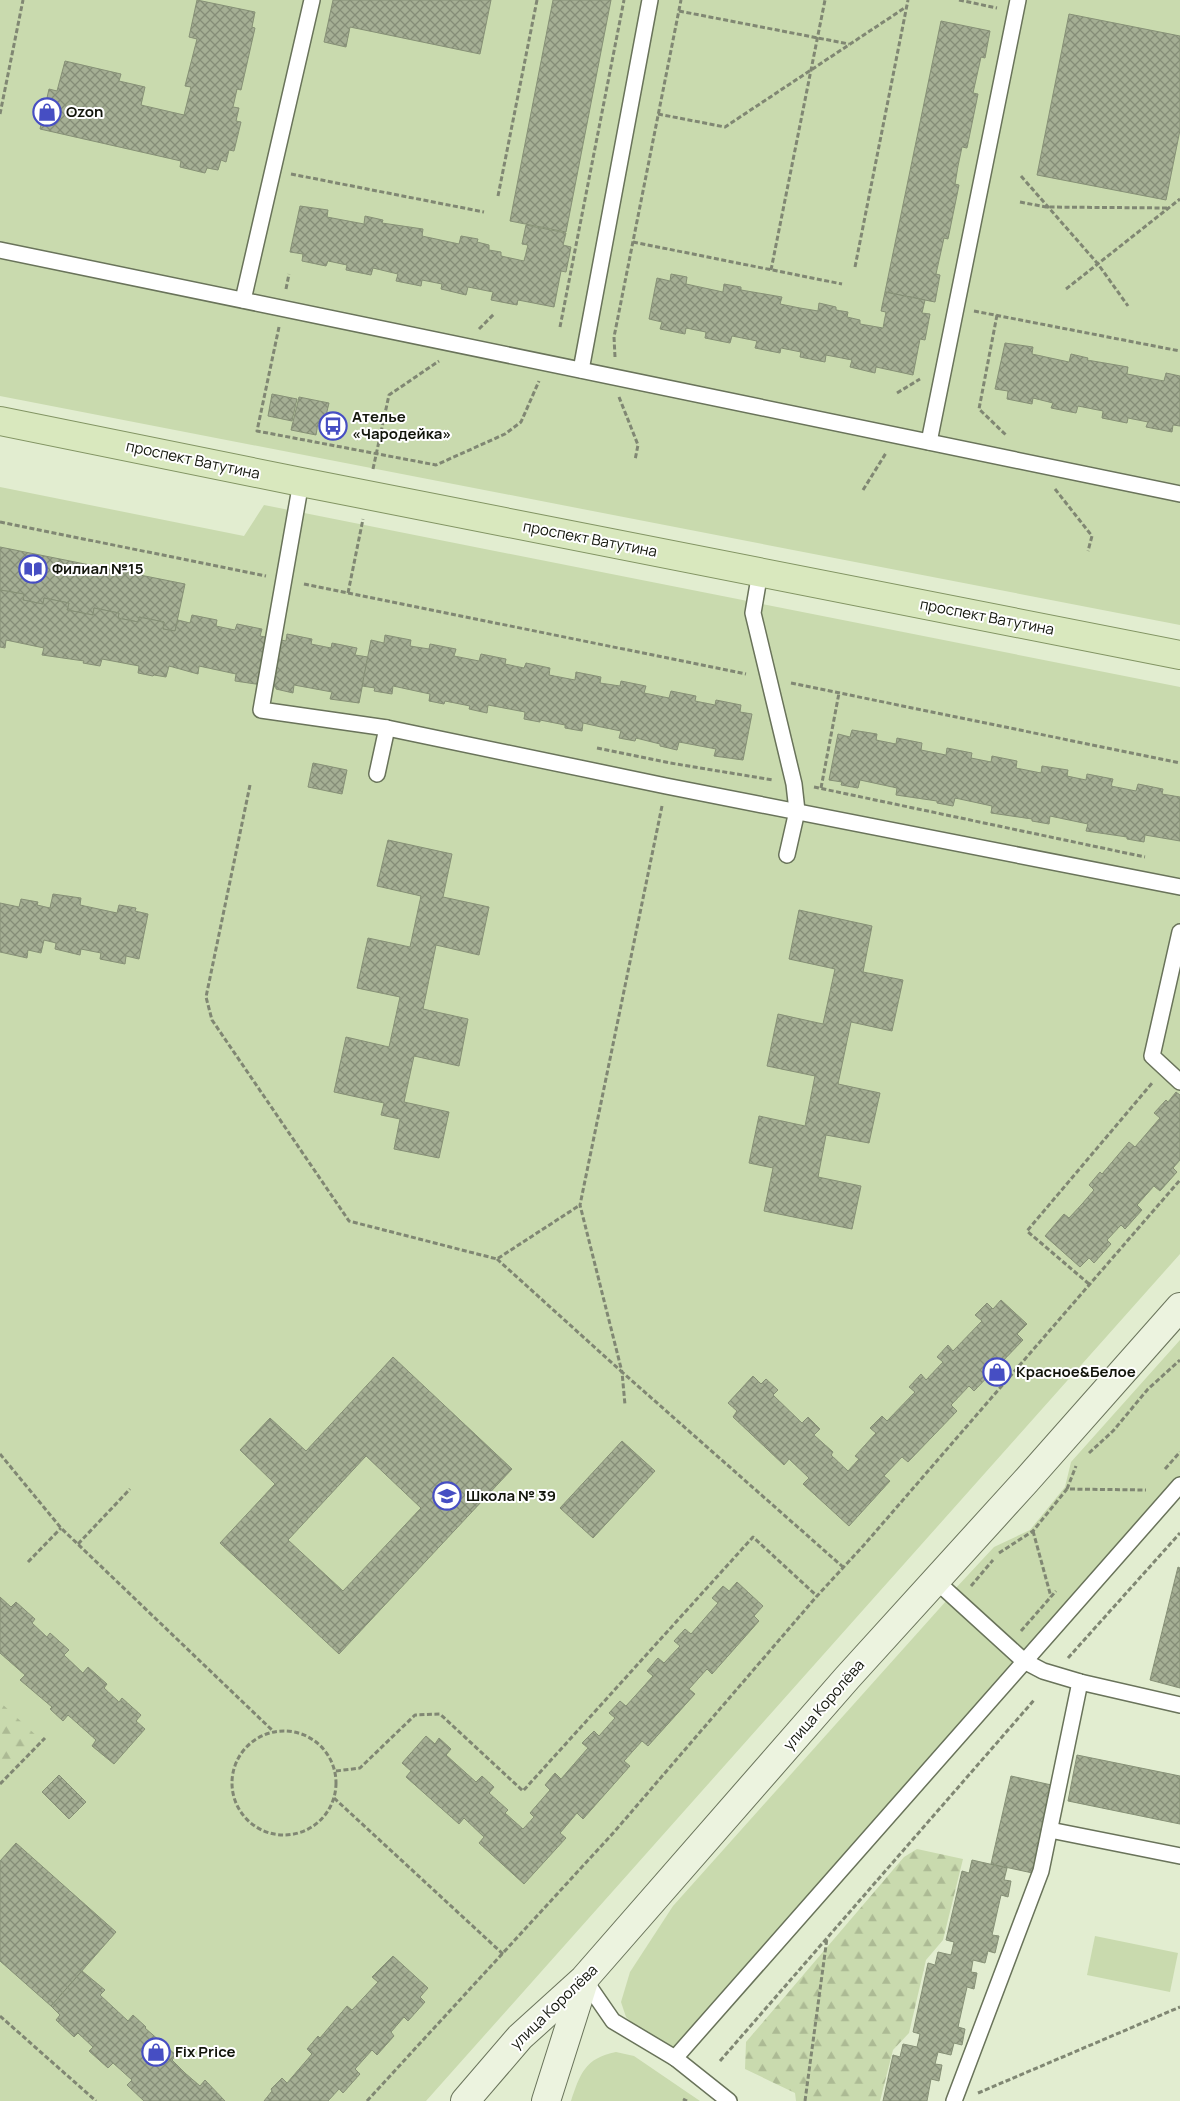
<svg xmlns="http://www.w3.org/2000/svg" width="1180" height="2101" viewBox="0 0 1180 2101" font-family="Manrope,sans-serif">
<defs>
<pattern id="forest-firs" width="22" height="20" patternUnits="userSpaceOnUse" patternTransform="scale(1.25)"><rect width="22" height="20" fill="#c9daae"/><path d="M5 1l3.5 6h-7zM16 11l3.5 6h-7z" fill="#acba94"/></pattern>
<pattern id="building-cross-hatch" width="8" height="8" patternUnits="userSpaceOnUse" patternTransform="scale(1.25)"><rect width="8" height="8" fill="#a5af94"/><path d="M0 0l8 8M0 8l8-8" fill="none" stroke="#858d77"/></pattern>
</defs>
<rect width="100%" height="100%" fill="#e2edd0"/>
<!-- green -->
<g fill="#c9daae">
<polygon points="0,0 1180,0 1180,625 0,396"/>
<polygon points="0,487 244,536 264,505 1180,687 1180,1254 426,2101 0,2101"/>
<polygon points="1180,1340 1180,1481 1027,1654 955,1589 994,1547 1030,1530 1065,1487 1071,1462"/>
<polygon points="947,1600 1018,1664 675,2051 639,2029 626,2017 621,2002 630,1972 673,1906"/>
<polygon points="1095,1936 1178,1953 1170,1992 1087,1975"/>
<path d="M616 2052 634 2056 700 2101H571C580 2074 585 2058 616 2052Z"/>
</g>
<!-- forest -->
<g fill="url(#forest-firs)">
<polygon points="0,1702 40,1739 0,1780"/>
<polygon points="917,1849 963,1859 943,1940 926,1960 909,2033 893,2050 880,2101 796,2101 795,2093 745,2069 746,2042 904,1857"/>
</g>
<!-- building -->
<g fill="url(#building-cross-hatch)" stroke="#869076" fill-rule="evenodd">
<polygon points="197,0 255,12 252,27 255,28 241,90 237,89 233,107 239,108 236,121 241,122 234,151 229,150 226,162 221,160 218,170 207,168 205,173 180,167 181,161 40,129 49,89 57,91 65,61 121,74 119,81 145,87 141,105 184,115 191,87 185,86 197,39 189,37"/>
<polygon points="333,0 491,0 480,54 350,27 346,47 324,42"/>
<polygon points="553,0 611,0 566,232 510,221"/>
<polygon points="1069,14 1180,36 1180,130 1166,200 1037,175"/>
<polygon points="941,21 990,31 985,58 981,57 973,93 978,94 967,148 962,147 958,166 955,184 959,185 948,239 944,238 936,274 940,275 935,302 885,292"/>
<polygon points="300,206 328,210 327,217 364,224 365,216 383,220 382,223 423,229 422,236 459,244 461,236 478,239 477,242 489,245 489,250 501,252 501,256 524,261 528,245 522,244 526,225 566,233 563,245 571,247 566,272 561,271 554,307 518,300 517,305 491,300 493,292 468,287 466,295 441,289 442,284 422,280 421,286 396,281 398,274 373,268 371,275 346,270 347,265 328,261 326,266 302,261 303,254 290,252"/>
<polygon points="671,274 687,277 686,284 723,292 724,284 741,287 741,290 782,297 780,304 800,308 818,311 819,303 836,307 836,310 848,312 847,317 860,320 860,324 883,328 886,312 881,311 885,292 925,300 922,313 930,314 925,340 920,339 913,375 876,367 875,373 850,367 852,360 826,355 825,362 800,357 801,352 781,348 780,353 755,348 757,341 732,336 730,343 705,338 706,332 686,328 685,334 660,329 662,322 649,319 657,278 670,281"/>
<polygon points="1005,343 1033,347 1032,354 1069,362 1071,354 1088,358 1087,360 1128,367 1127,374 1164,381 1166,373 1180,376 1180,426 1173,425 1172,432 1146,427 1148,422 1128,418 1127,423 1102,418 1103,411 1078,406 1076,413 1051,408 1053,403 1033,398 1032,404 1007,399 1008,391 995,389"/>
<polygon points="272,394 297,399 292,421 268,416"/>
<polygon points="299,397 329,403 324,424 318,423 316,435 291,430"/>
<polygon points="0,547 185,584 175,631 163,629 164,622 139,617 138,622 118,618 119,613 94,608 93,615 67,610 69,603 44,598 43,604 23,600 24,594 0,590"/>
<polygon points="0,590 24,594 23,600 43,604 44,598 69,603 67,610 93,615 94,608 119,613 118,618 138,622 139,617 164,622 163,629 175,631 178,620 190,623 192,615 217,620 216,626 235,630 237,624 262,629 260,636 286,641 287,634 312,639 311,644 331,648 332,643 357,648 355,655 368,657 359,703 330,699 332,692 294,685 293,693 276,689 276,687 235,681 236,674 199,666 198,674 169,666 166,677 154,675 153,676 138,673 139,666 102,659 100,666 83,663 84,661 42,655 44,648 6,640 5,648 0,647"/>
<polygon points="385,635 411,640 410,646 429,649 430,644 456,649 454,656 479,661 481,654 506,659 505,664 524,668 526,663 550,668 549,675 575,680 576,672 601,677 600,683 620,686 621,681 646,686 644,693 669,698 671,691 696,696 695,701 715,705 716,700 741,705 740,712 752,714 743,760 714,756 716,749 679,742 677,750 660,746 660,744 636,738 635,741 619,738 621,731 601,727 583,723 582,731 565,728 565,725 540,720 540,722 524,719 525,712 488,705 487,713 469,709 470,706 445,701 444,704 429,701 430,694 393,686 392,694 374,691 375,688 362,686 371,640 384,643"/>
<polygon points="852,730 877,734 876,740 896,744 897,738 922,743 921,750 946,755 947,748 972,753 971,758 991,762 992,756 1017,761 1016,768 1041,773 1042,766 1068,770 1067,776 1086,780 1087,774 1113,779 1111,786 1136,791 1138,784 1163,789 1162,794 1180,797 1180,841 1145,835 1144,842 1127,839 1127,837 1086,831 1088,824 1050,816 1049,824 1032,821 1032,819 991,813 992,806 955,798 953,806 937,803 937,801 896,795 897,788 860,780 858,788 841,785 842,782 829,780 838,734 850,737"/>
<polygon points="313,763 347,770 342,794 308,787"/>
<polygon points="388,840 452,854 443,897 489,907 479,955 436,945 423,1009 468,1019 459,1066 414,1056 404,1102 449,1112 439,1158 394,1149 400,1119 381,1115 384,1103 334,1092 346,1037 389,1047 400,997 357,988 368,938 410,947 421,896 377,886"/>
<polygon points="53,894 81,898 80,905 117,913 119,905 136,908 135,911 148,914 139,959 126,956 125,964 100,959 101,953 81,949 80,955 55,949 56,943 44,940 41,953 28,950 27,958 0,952 0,903 19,907 21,899 38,902 37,905 50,908"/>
<polygon points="799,910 872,926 863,972 903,980 892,1031 851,1022 838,1084 880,1093 869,1143 826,1135 818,1177 861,1186 852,1229 764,1211 773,1168 749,1163 759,1116 805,1126 815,1076 767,1066 778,1014 823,1024 835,969 789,959"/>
<polygon points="1176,1092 1180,1095 1180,1160 1173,1168 1177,1172 1160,1191 1154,1186 1137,1205 1142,1210 1125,1229 1121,1225 1107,1240 1111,1244 1094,1263 1089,1258 1080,1267 1045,1236 1064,1214 1069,1218 1082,1204 1094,1190 1089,1185 1100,1172 1102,1174 1129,1142 1135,1147 1160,1118 1154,1113 1166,1100 1168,1102"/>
<polygon points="1001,1300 1027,1324 1017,1334 1023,1340 974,1391 969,1386 951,1405 957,1411 908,1462 902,1457 884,1476 890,1481 849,1526 803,1484 809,1478 789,1459 784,1465 733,1417 737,1411 728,1403 753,1376 761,1384 766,1379 778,1390 773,1395 802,1423 808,1417 820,1429 814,1435 833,1452 831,1455 848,1471 859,1459 855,1456 876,1433 870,1428 882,1416 887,1421 915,1392 909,1387 921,1374 926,1380 943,1362 937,1357 948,1345 953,1351 982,1321 975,1315 987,1303 993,1309"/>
<path d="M393 1357 512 1469 339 1654 220 1543 275 1484 240 1450 270 1418 306 1451ZM366 1456 421 1508 343 1591 288 1540Z"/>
<polygon points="622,1441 655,1471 593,1538 560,1508"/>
<polygon points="1178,1567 1180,1568 1180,1688 1150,1680"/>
<polygon points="737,1582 763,1606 754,1616 759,1621 712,1674 707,1669 689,1689 695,1694 648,1746 642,1741 624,1761 630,1766 583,1819 577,1813 560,1833 566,1838 524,1884 479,1843 484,1837 464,1818 459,1824 406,1777 411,1771 402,1763 426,1736 435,1744 439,1738 451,1749 446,1755 476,1782 482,1776 494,1787 489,1793 508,1810 505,1813 523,1829 534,1817 530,1813 550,1790 545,1785 555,1773 561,1779 588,1748 582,1743 594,1731 599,1736 615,1718 609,1713 620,1701 626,1706 653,1676 647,1671 658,1658 664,1663 680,1646 674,1641 685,1629 691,1634 718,1603 712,1598 723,1586 729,1591"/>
<polygon points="0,1597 11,1607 16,1602 35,1619 32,1623 47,1637 50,1633 69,1650 64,1655 83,1673 88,1667 107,1684 104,1688 119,1702 122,1698 141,1715 136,1721 145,1729 114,1764 92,1746 96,1740 68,1715 63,1721 50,1709 52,1707 20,1680 25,1675 0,1653"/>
<polygon points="1077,1755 1180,1776 1180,1824 1068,1801"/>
<polygon points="59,1775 86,1802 69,1819 42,1792"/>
<polygon points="1011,1776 1056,1786 1037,1874 991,1864"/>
<polygon points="16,1843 116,1932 51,2006 0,1961 0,1861"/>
<polygon points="972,1860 1007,1868 1004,1880 1011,1881 1008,1897 1001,1895 992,1935 999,1936 995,1953 988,1951 985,1963 973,1960 971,1972 977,1973 974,1989 967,1987 958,2027 965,2029 962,2045 954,2043 951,2055 938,2052 935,2064 942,2065 939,2081 931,2079 927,2101 883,2101 893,2055 900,2057 903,2044 917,2047 920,2034 913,2032 928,1963 935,1965 938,1952 951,1955 954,1942 946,1940 962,1871 969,1873"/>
<polygon points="393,1956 428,1988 420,1997 425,2002 408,2021 404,2017 391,2032 394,2036 377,2055 372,2050 355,2069 360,2074 343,2093 339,2089 328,2101 264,2101 272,2091 271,2089 282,2078 287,2083 312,2054 307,2049 318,2036 320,2038 347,2006 352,2010 378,1982 372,1977"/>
<polygon points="82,1971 105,1990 100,1995 128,2021 133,2015 146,2027 145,2028 176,2055 172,2060 185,2073 200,2086 205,2080 225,2101 144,2101 127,2085 132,2080 113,2063 108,2068 89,2051 93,2047 78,2033 74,2037 56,2020 60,2015 51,2006"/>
</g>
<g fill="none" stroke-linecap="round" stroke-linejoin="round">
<!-- lane casing -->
<g stroke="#69735a" stroke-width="18">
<g id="lane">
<polyline points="0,250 1180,494"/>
<polyline points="243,300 312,0"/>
<polyline points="581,370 650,0"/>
<polyline points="929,442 1018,0"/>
<polyline points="301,482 261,710 387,728 666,786 1180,887"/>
<polyline points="760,572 753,613 794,784 797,811 787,855"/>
<polyline points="377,774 387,728"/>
<polyline points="1180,932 1152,1056 1180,1082"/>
<polyline points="935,1580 1024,1661 1043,1671 1080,1682 1180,1705"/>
<polyline points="1050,1830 1180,1856"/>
<polyline points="584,1979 613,2021 675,2058 729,2101"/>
<polyline points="675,2058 1180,1485"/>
<polyline points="954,2101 1041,1871 1080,1682"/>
</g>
</g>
<!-- secondary casing -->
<g stroke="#69735a" stroke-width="30">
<g id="secondary">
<polyline points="465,2101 520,2037 584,1979 847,1678 1026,1481 1180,1307"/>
<polyline points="546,2101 584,1981"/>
</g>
</g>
<!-- primary casing -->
<g stroke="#829463" stroke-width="30">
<polyline id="primary" points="0,421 301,482 1180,655"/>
</g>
<!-- path -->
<g stroke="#808773" stroke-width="3" stroke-dasharray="5 2.5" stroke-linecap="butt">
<polyline points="959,0 997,8"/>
<polyline points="679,11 849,44"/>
<polyline points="0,114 23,0"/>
<polyline points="658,114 725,127 906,7"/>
<polyline points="291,174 484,212"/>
<polyline points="1021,176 1098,264 1128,306"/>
<polyline points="498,196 537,0"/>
<polyline points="1020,202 1046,207 1168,208"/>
<polyline points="633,242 842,284"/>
<polyline points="855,267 908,0"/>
<polyline points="771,270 825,0"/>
<polyline points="286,289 289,274"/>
<polyline points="1066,289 1180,199"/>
<polyline points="974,311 1180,351"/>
<polyline points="997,315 979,409 1007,436"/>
<polyline points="279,327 257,431 436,465 505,434 521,422 539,381"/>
<polyline points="560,327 624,0"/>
<polyline points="479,329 494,314"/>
<polyline points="615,357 614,337 681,0"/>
<polyline points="897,393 920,379"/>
<polyline points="619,397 638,445 635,460"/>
<polyline points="373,469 389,395 439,361"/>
<polyline points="1055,489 1092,536 1088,551"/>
<polyline points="863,490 886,453"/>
<polyline points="0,522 266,576"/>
<polyline points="304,584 746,674"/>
<polyline points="348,593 363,519"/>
<polyline points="791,683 1180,763"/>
<polyline points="597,748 670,763 773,780"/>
<polyline points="250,785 206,997 212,1020 349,1221 497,1259 580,1205"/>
<polyline points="814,787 1145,857"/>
<polyline points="821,788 839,693"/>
<polyline points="662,806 580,1205 622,1372 843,1567"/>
<polyline points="497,1259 622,1372 625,1405"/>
<polyline points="1089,1284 1027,1231 1153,1082"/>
<polyline points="1089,1453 1113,1431 1148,1389 1180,1360"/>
<polyline points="0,1454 61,1528 273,1731"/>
<polyline points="1165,1469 1180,1452"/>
<polyline points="1067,1489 1076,1466"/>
<polyline points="1033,1531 1051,1597"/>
<polyline points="78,1544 130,1489"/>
<polyline points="999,1553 1033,1531 1067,1489 1146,1490"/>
<polyline points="28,1562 61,1528"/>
<polyline points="971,1586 993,1560"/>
<polyline points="1021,1631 1056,1591"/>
<polyline points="1068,1658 1180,1533"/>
<circle cx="284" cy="1783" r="52"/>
<polyline points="336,1771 360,1768 415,1715 440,1714 523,1791 753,1537 817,1596"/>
<polyline points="0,1784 45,1738"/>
<polyline points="334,1798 503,1954"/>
<polyline points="0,2016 96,2101"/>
<polyline points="720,2061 1035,1699"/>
<polyline points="978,2093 1180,2007"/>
<polyline points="683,2099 687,2101"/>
<polyline points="367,2101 615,1831 817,1596 864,1545 1180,1180"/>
<polyline points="805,2101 827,1938"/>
</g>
<!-- lane -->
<use href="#lane" stroke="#fff" stroke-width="15"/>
<!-- secondary -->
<use href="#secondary" stroke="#ecf3df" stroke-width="28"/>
<!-- primary -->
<use href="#primary" stroke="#d9e8be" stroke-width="28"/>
</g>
<!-- icons -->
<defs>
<g id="shop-ring" transform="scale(1.4375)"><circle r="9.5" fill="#fff" stroke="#464ec3" stroke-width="1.5"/><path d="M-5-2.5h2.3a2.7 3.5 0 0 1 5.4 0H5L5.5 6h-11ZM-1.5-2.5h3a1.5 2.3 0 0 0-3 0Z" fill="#464ec3"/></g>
<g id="bus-ring" transform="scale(1.4375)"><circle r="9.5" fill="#fff" stroke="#464ec3" stroke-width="1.5"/><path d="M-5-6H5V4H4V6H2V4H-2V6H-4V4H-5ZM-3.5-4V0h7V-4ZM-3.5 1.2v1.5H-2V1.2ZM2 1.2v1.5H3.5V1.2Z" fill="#464ec3"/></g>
<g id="library-ring" transform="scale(1.4375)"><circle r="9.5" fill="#fff" stroke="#464ec3" stroke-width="1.5"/><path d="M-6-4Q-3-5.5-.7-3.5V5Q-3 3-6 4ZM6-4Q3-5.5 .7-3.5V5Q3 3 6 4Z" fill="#464ec3"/></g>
<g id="school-ring" transform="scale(1.4375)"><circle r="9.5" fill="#fff" stroke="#464ec3" stroke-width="1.5"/><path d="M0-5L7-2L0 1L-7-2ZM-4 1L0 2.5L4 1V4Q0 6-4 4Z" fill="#464ec3"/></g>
</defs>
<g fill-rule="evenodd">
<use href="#shop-ring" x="47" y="112"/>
<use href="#bus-ring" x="333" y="426"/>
<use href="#library-ring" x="33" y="569"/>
<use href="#shop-ring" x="997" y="1372"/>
<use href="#school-ring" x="447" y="1496"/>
<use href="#shop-ring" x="156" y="2052"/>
</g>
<g text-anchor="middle" stroke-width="4" stroke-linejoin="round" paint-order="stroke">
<!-- poi labels -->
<g font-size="15" font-weight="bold" fill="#12150b" stroke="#fff" text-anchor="start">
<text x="66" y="117">Ozon</text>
<text x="352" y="422">Ателье<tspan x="352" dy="17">«Чародейка»</tspan></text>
<text x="52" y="574">Филиал №15</text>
<text x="1016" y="1377">Красное&amp;Белое</text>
<text x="466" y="1501">Школа № 39</text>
<text x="175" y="2057">Fix Price</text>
</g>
<!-- street labels -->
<g font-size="15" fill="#12150b" stroke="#fff">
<text transform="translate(193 460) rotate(12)" y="5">проспект Ватутина</text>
<text transform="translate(590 539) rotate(11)" y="5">проспект Ватутина</text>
<text transform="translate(987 617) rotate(11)" y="5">проспект Ватутина</text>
<text transform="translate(824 1705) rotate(-49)" y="5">улица Королёва</text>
<text transform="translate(554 2007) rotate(-44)" y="5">улица Королёва</text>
</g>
</g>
</svg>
